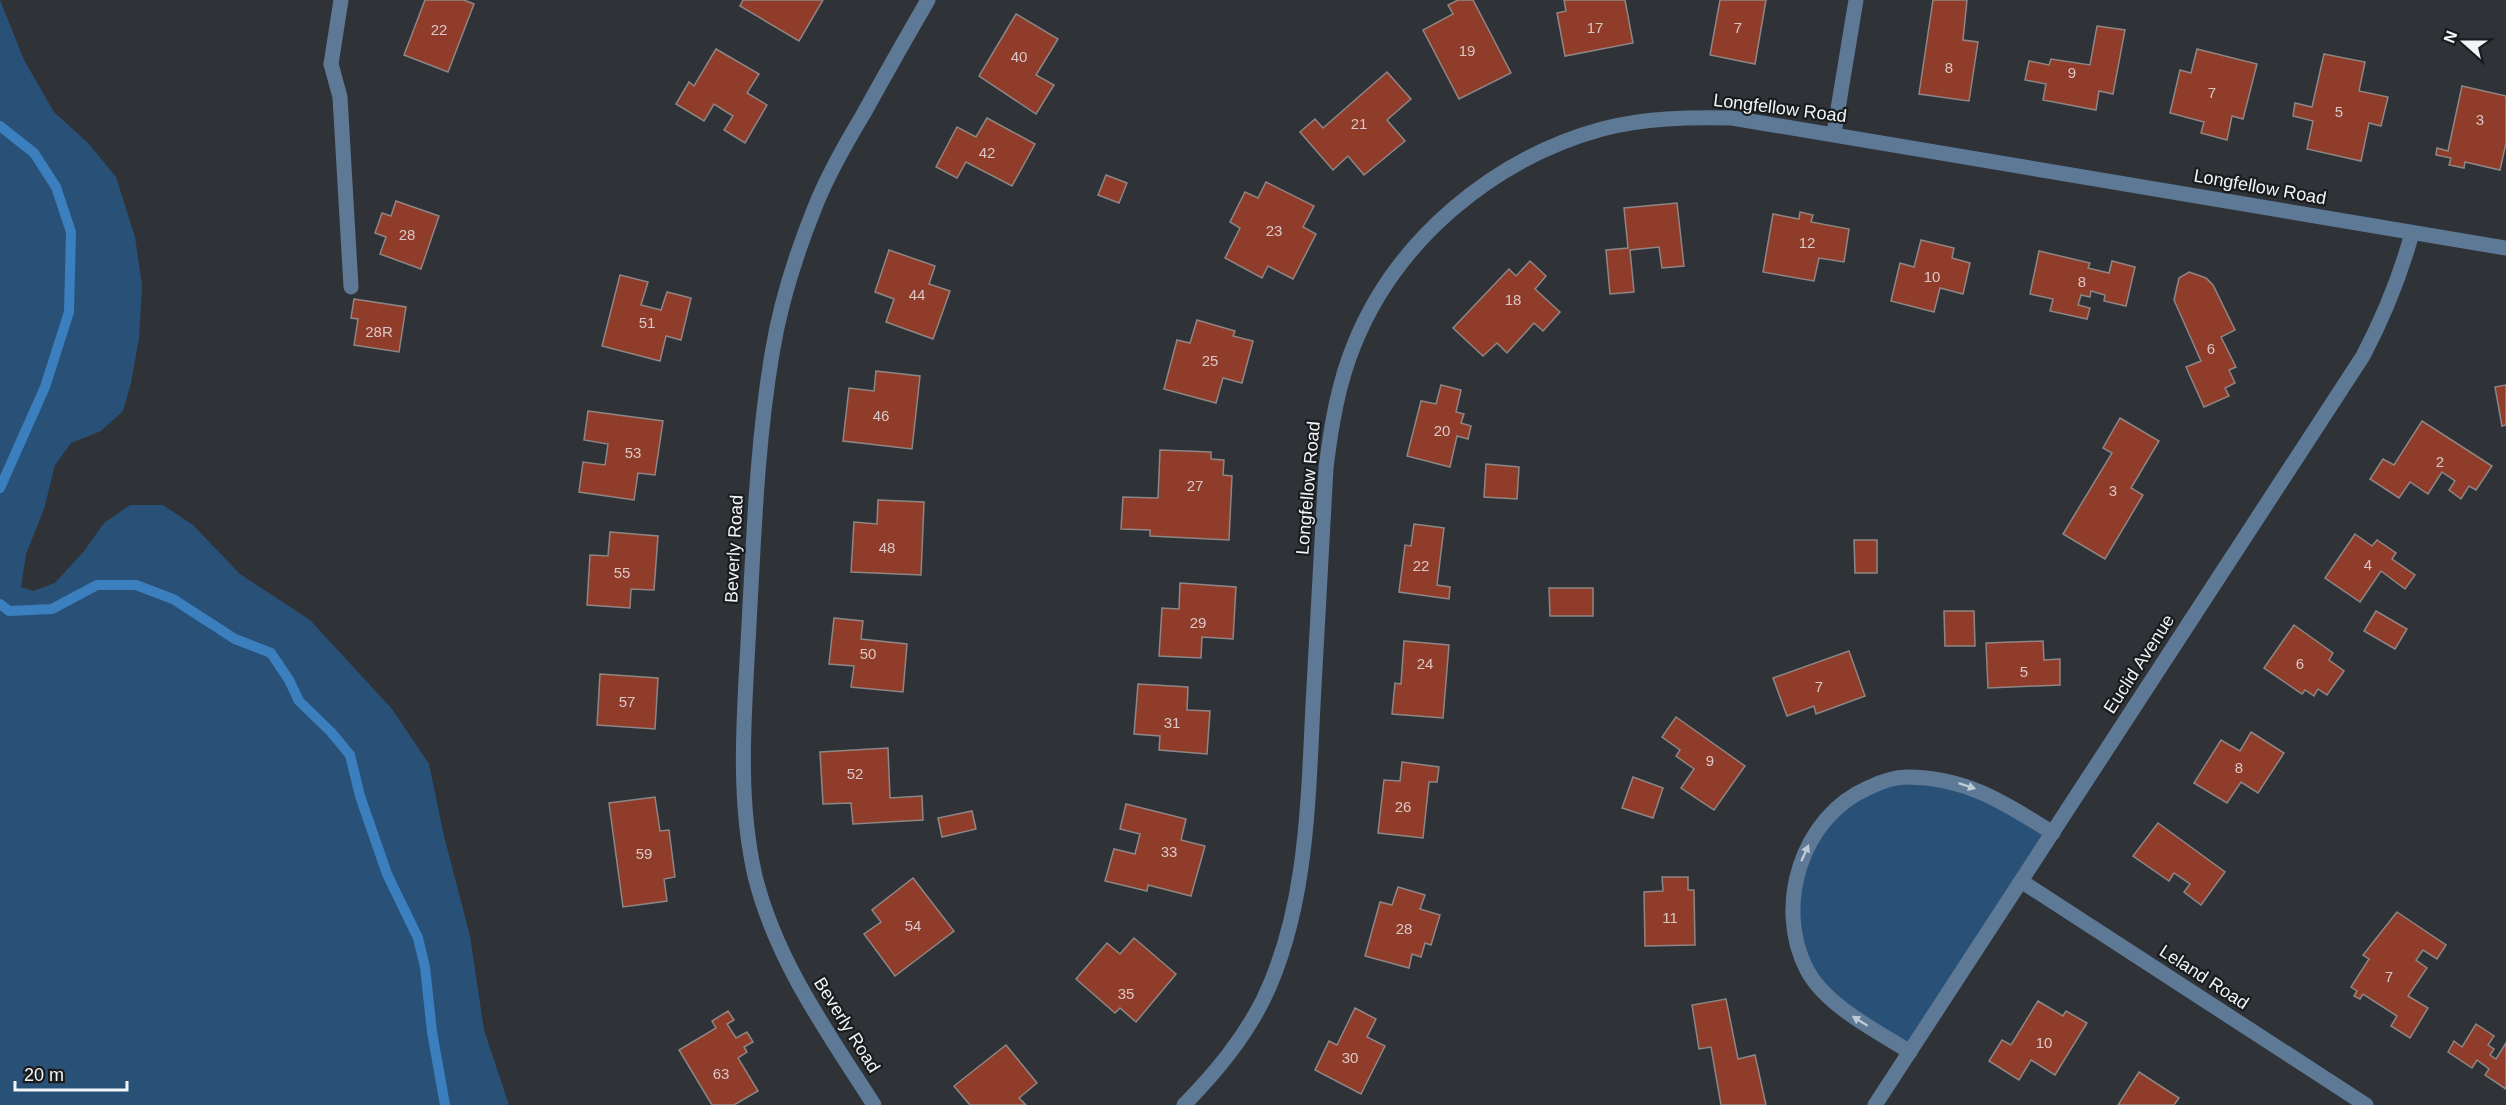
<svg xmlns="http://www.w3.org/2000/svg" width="2506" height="1105" viewBox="0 0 2506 1105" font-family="Arial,sans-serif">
<rect width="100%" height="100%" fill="#2f3338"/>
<!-- green -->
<g fill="#295076">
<polygon points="0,0 24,60 54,112 89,144 116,177 135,237 142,285 139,339 131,383 123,411 101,431 71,443 55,465 44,509 26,554 21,587 33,591 55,583 84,551 104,523 130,505 163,505 193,525 240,574 310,620 392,709 429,764 444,836 470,936 484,1030 509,1105 0,1105"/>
<polygon points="1933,778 2053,833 1910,1052 1827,994 1797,942 1803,855 1861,790"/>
</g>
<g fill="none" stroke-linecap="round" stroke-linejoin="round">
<!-- stream -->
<g stroke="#3c7fbe" stroke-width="10">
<polyline points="0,126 34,153 56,187 71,232 69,312 45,387 0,488"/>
<polyline points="0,604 9,611 52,609 97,585 136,585 173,599 235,639 271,653 289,680 299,701 331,732 350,755 360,796 387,874 418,938 425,967 432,1032 445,1105"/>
</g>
</g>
<!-- building -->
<g fill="#903c2b" stroke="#8e8684" stroke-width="1.5">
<polygon points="425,0 464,0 474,4 448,72 404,55"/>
<polygon points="743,0 823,0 799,41 740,6"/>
<polygon points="1458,0 1473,0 1511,73 1459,99 1423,30 1453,14 1448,5"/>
<polygon points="1564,0 1625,0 1633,43 1565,56 1557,13 1566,11"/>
<polygon points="1720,0 1766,0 1755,64 1710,55"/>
<polygon points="1933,0 1967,0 1963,40 1978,42 1969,101 1919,94"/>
<polygon points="1016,14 1058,39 1036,75 1054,85 1036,114 979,76"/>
<polygon points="2097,26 2125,30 2113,94 2099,91 2096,110 2043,100 2046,84 2025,80 2029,61 2049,65 2051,59 2090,65"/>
<polygon points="716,49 759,74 747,93 767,105 745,143 724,130 733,116 714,104 704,121 676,104 689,82 694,86"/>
<polygon points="2197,49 2257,64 2243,119 2232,116 2227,140 2201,133 2204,122 2170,113 2180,70 2191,73"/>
<polygon points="2324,54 2365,62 2359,91 2388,97 2381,126 2369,123 2361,161 2307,149 2313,121 2293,116 2295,103 2312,107"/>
<polygon points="1387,72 1411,99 1387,120 1405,141 1364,175 1348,156 1333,170 1300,132 1315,119 1323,128"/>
<polygon points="2462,86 2506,96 2506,143 2500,170 2465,162 2464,168 2449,165 2451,158 2436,155 2437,148 2448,151"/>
<polygon points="987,118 1035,144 1012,186 966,162 957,178 936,167 957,127 976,137"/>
<polygon points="1106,175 1127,183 1119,203 1098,195"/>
<polygon points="1266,182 1314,206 1303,227 1316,234 1293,279 1268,266 1262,278 1225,258 1240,228 1230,222 1245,192 1258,198"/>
<polygon points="396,201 439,216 421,269 380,254 386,237 375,233 382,213 391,216"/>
<polygon points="1677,203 1684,266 1662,268 1659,247 1630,250 1634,292 1610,294 1606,250 1628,248 1624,208"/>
<polygon points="1800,212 1813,215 1811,222 1849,229 1844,262 1819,258 1814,281 1763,272 1773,214 1799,219"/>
<polygon points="1921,240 1954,248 1952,258 1970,263 1963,294 1940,288 1934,312 1891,301 1900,263 1914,267"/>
<polygon points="889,250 935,266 929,284 950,291 933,339 886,322 894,299 875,292"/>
<polygon points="2039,251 2090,263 2088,268 2109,273 2112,261 2135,267 2126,306 2104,301 2105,295 2091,291 2090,297 2081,295 2078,305 2090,308 2087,319 2050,311 2053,299 2030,294"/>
<polygon points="1530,261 1546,276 1535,289 1560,312 1543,331 1534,323 1507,353 1497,343 1483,356 1453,328 1509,269 1516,276"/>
<polygon points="2189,272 2206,278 2213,285 2235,330 2221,337 2236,367 2229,370 2235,383 2225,388 2229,396 2204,407 2186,367 2201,361 2174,300 2179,278"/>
<polygon points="620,275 648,282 641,305 661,310 667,292 691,298 681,340 666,336 660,361 602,346"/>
<polygon points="354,299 406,307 399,352 354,345 358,319 351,318"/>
<polygon points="1197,320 1235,331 1233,336 1253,341 1242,383 1223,378 1216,403 1164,389 1177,340 1190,343"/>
<polygon points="876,371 920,376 912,449 843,441 849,388 874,391"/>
<polygon points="1441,385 1461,390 1456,412 1464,414 1461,423 1471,426 1468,439 1457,436 1450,467 1407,456 1421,401 1436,404"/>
<polygon points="2506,385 2506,425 2502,426 2495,387"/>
<polygon points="588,411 663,421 655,475 638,473 634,500 579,492 583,462 605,465 608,444 584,440"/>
<polygon points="2120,418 2159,441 2131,488 2143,495 2105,559 2063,534 2112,453 2103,448"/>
<polygon points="2422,421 2492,466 2476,490 2469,486 2461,499 2449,490 2455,481 2442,472 2428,494 2410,482 2399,498 2370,479 2383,459 2394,465"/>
<polygon points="1160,450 1211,452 1211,459 1224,460 1223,475 1232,476 1229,540 1150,536 1150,530 1121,529 1123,497 1158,498"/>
<polygon points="1486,464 1519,467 1517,499 1484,497"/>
<polygon points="878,500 924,502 921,575 851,572 854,522 877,524"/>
<polygon points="1414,524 1444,528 1437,585 1450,587 1449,599 1399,592 1405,545 1411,546"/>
<polygon points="610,532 658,536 654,590 631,589 630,608 587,605 590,555 608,556"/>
<polygon points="2355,534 2372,546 2377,540 2396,553 2392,559 2415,575 2405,589 2381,571 2360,602 2325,578"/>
<polygon points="1854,540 1877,540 1877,573 1855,573"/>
<polygon points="1180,583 1236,587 1233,639 1202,637 1201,658 1159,656 1162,608 1179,609"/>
<polygon points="1549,588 1593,588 1593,616 1550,616"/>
<polygon points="1944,611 1974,611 1975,646 1945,646"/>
<polygon points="2376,611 2407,629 2395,649 2364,631"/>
<polygon points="834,618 863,621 861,639 907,644 903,692 851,687 854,666 829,664"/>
<polygon points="2294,625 2333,653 2329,660 2344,671 2327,695 2318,689 2314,696 2305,690 2302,694 2264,668"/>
<polygon points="1404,641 1449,645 1443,718 1392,714 1395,683 1401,684"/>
<polygon points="2043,641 2044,660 2060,659 2060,685 1988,688 1986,643"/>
<polygon points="1849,651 1865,696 1816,714 1814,706 1787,716 1773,678"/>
<polygon points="600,674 658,678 655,729 597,725"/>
<polygon points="1138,684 1188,687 1187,710 1210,711 1207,754 1159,750 1160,736 1134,734"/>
<polygon points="1676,717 1745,766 1714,810 1681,788 1694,769 1676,756 1680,750 1662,737"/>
<polygon points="2251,732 2284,753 2258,793 2241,782 2227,803 2194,783 2221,740 2240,751"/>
<polygon points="888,748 890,798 922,796 923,820 853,824 851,803 823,804 820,752"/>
<polygon points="1402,762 1439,767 1437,782 1429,782 1423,838 1378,833 1384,780 1400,781"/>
<polygon points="1633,777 1663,788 1653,818 1622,808"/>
<polygon points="655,797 660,831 669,830 675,877 664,879 667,901 623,907 609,803"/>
<polygon points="1126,804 1186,819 1181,840 1205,846 1191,896 1148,885 1147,891 1105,881 1114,849 1135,854 1140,834 1120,829"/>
<polygon points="972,811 976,829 942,837 938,818"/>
<polygon points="2158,823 2225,872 2201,905 2184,892 2190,884 2174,873 2169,881 2133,856"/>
<polygon points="1662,877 1688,877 1688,890 1694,890 1695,945 1645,946 1644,892 1663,891"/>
<polygon points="913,878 954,931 895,976 864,934 881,922 872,910"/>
<polygon points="1398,887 1425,895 1420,909 1440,915 1431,945 1425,943 1421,957 1412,954 1409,968 1365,956 1380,902 1392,905"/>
<polygon points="2397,912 2446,945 2437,959 2423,950 2416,960 2427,968 2408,996 2428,1008 2410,1038 2391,1026 2397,1016 2363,994 2360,999 2354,996 2357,991 2351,987 2369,959 2363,955"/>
<polygon points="1134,938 1176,974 1136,1022 1120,1008 1115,1013 1076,979 1107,943 1120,954"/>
<polygon points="1726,999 1738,1059 1755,1055 1766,1105 1721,1105 1711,1047 1699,1049 1692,1005"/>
<polygon points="2038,1001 2063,1016 2066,1011 2087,1023 2055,1075 2031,1060 2019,1080 1989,1061 2002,1040 2011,1045"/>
<polygon points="1355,1008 1376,1019 1367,1037 1385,1046 1361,1094 1315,1070 1329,1041 1337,1045"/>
<polygon points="728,1011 734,1020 727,1024 736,1038 747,1032 753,1042 744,1047 747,1052 738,1058 758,1091 734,1105 712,1105 679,1050 716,1028 712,1021"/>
<polygon points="2476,1024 2494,1036 2488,1045 2494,1049 2490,1055 2496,1059 2506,1043 2506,1089 2485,1075 2489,1069 2477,1060 2472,1068 2448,1052 2454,1041 2462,1047"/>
<polygon points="1006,1045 1037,1083 1019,1098 1026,1105 970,1105 954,1086"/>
<polygon points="2139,1072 2179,1098 2174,1105 2118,1105"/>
</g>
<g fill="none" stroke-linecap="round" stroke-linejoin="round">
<!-- lane -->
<polyline stroke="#5e7995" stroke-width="15" points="331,64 340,97 351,287"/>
<!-- street -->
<g stroke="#5e7995" stroke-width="15">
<polyline points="331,64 341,0"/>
<polyline points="1834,133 1856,0"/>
<polyline points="2021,881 2366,1105"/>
<path d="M1910 1052C1877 1031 1826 1006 1807 970 1774 907 1801 817 1868 788 1880 782 1893 777 1907 777 1966 777 2005 803 2053 833"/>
<path d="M874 1105C828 1033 776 961 755 876 736 793 745 708 749 624 754 534 757 443 772 354 780 304 796 254 815 207 828 174 846 143 864 113 885 75 906 38 928 0"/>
<path d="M1184 1105C1215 1073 1243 1040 1263 1000 1307 910 1308 803 1313 705 1317 626 1321 547 1326 468 1331 427 1338 384 1354 345 1396 240 1493 159 1602 129 1644 118 1689 117 1732 118L2506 248"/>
<path d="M1875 1105 2363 356C2384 316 2400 277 2412 233"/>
</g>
</g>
<!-- one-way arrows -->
<defs><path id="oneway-solid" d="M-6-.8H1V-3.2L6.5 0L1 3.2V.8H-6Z" transform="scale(1.5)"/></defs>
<g fill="#becad5">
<use href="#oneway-solid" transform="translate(1967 786) rotate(18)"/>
<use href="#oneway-solid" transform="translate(1805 853) rotate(-66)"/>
<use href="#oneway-solid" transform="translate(1860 1021) rotate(-148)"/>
</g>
<g text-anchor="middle" stroke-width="4.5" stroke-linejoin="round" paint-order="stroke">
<!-- number labels -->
<g font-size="15" fill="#dac7c5">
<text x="1595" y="33">17</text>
<text x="1738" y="33">7</text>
<text x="439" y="35">22</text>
<text x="1467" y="56">19</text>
<text x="1019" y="62">40</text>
<text x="1949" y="73">8</text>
<text x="2072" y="78">9</text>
<text x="2212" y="98">7</text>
<text x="2339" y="117">5</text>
<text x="2480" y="125">3</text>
<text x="1359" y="129">21</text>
<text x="987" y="158">42</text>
<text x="1274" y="236">23</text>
<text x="407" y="240">28</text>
<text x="1807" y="248">12</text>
<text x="1932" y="282">10</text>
<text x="2082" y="287">8</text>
<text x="917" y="300">44</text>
<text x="1513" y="305">18</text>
<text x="647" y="328">51</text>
<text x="379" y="337">28R</text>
<text x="2211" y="354">6</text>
<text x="1210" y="366">25</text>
<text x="881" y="421">46</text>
<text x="1442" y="436">20</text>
<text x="633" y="458">53</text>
<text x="2440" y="467">2</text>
<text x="1195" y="491">27</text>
<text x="2113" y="496">3</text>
<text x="887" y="553">48</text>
<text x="2368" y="570">4</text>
<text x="1421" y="571">22</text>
<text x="622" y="578">55</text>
<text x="1198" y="628">29</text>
<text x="868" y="659">50</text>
<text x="1425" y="669">24</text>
<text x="2300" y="669">6</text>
<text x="2024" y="677">5</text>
<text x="1819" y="692">7</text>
<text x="627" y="707">57</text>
<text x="1172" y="728">31</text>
<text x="1710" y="766">9</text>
<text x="2239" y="773">8</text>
<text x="855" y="779">52</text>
<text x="1403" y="812">26</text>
<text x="1169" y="857">33</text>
<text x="644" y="859">59</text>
<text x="1670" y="923">11</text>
<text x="913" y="931">54</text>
<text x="1404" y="934">28</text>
<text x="2389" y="982">7</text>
<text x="1126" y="999">35</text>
<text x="2044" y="1048">10</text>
<text x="1350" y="1063">30</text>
<text x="721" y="1079">63</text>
</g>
<!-- street labels -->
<g font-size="18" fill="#f2f5f8" stroke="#191b1d">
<text transform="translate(1780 108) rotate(7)" y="6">Longfellow Road</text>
<text transform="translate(2260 187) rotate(10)" y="6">Longfellow Road</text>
<text transform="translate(1308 488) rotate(-85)" y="6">Longfellow Road</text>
<text transform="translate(734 549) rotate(-87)" y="6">Beverly Road</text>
<text transform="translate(2139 664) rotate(-57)" y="6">Euclid Avenue</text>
<text transform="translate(2204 977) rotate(33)" y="6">Leland Road</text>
<text transform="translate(847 1025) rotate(58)" y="6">Beverly Road</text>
</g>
</g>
<!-- north arrow -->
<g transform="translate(2464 42) rotate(291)" stroke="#191b1d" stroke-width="4.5" paint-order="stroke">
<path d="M0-4.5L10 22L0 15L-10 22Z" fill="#f2f5f8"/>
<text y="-9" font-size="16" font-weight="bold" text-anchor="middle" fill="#f2f5f8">N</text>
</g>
<!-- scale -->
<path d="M15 1081v9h112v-9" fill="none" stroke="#f2f5f8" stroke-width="3"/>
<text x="24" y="1081" font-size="18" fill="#f2f5f8" stroke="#191b1d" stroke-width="4.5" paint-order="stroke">20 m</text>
</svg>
